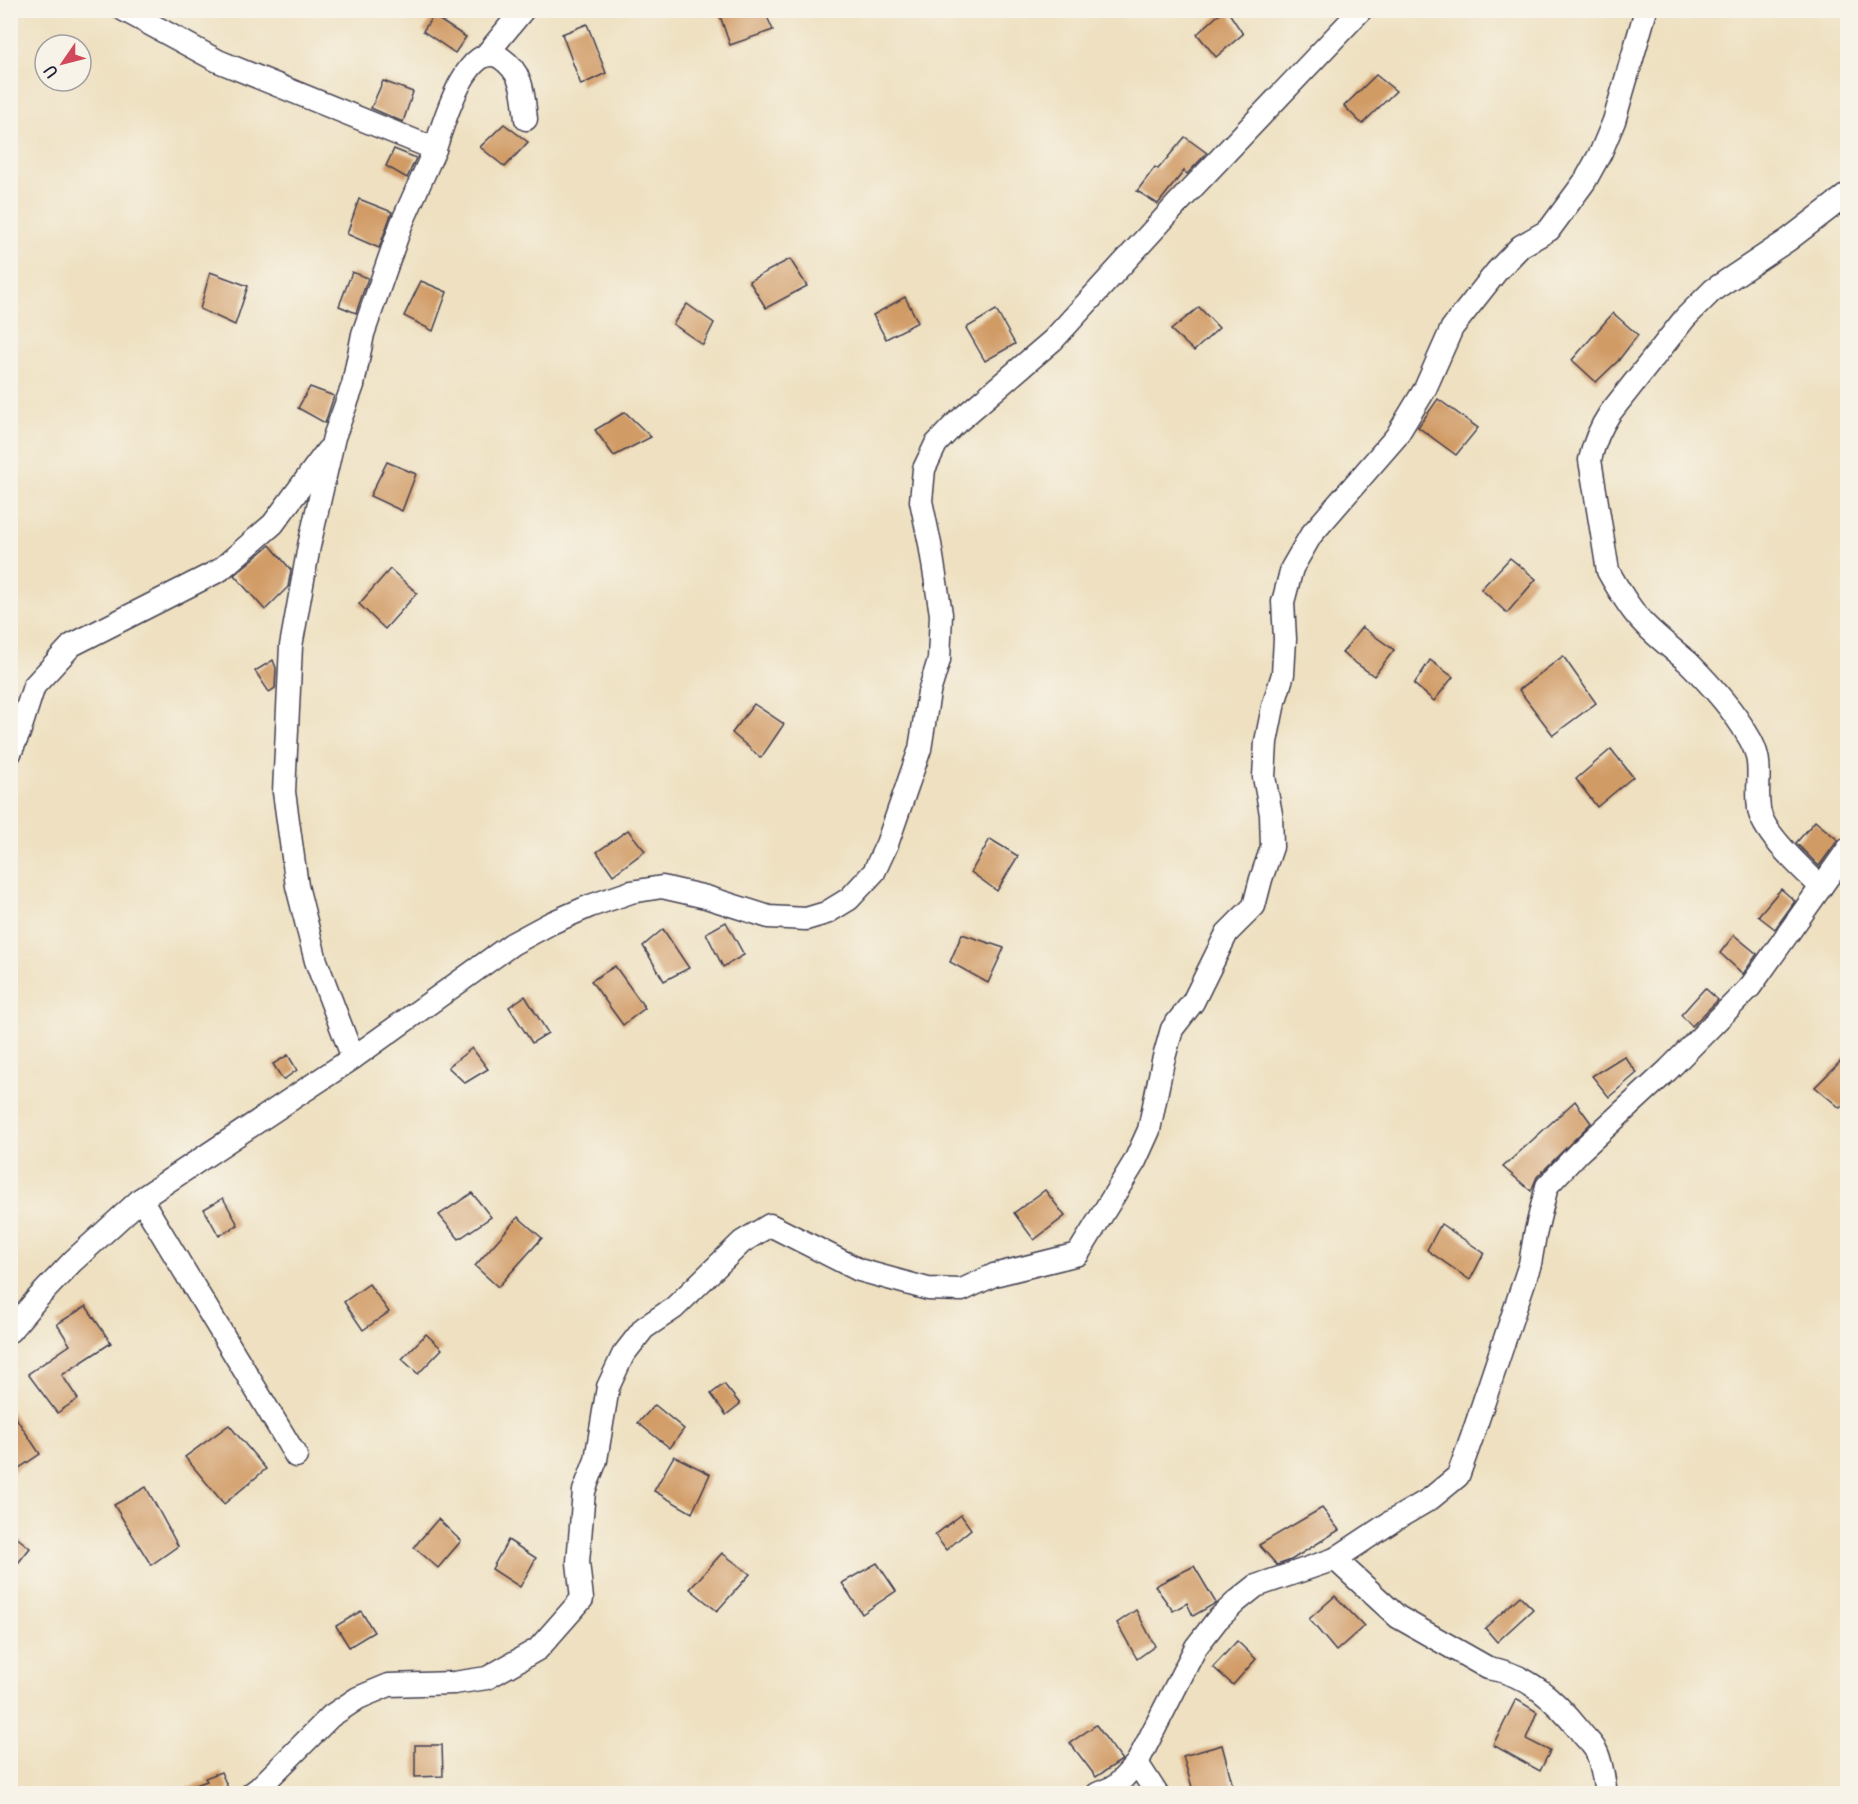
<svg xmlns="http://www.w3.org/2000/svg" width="1858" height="1804" viewBox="0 0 1858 1804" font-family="Delius,sans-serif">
<rect width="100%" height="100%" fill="#f7f3e8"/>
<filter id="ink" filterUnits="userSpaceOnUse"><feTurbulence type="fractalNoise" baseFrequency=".0167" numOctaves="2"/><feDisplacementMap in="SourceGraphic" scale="12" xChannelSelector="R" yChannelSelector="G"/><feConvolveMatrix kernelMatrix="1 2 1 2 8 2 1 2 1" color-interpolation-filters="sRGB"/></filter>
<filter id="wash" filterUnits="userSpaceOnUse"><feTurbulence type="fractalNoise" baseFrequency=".008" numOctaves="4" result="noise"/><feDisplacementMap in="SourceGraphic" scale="24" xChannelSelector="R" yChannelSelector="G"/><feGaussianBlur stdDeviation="1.35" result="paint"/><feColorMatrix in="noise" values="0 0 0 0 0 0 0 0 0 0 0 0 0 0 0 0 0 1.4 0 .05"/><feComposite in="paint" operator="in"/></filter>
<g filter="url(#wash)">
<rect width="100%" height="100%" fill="#eee0c0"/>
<g id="blocks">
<!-- building -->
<g fill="#d19b66">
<polygon points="718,10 764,10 773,30 730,45"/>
<polygon points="1224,10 1227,10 1243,34 1216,57 1197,34"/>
<polygon points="433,16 466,37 455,53 423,31"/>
<polygon points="587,24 606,73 581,85 562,34"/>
<polygon points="1376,75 1396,91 1362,124 1344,106"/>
<polygon points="383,81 413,92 403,122 371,108"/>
<polygon points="504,124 528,142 505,167 480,147"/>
<polygon points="1185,137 1207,153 1187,174 1184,171 1158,204 1137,191 1155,167 1158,169"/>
<polygon points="394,149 416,158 407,178 386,166"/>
<polygon points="359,199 392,212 379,248 347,234"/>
<polygon points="790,259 807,286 766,308 749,281"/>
<polygon points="210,272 248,286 235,325 200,309"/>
<polygon points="352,272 368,278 356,313 339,306"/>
<polygon points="421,281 447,292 433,331 404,316"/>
<polygon points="905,297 918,322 886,339 873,315"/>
<polygon points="687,304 714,323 703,345 673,324"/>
<polygon points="1199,307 1219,328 1194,351 1171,330"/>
<polygon points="996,310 1015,344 985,361 966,328"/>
<polygon points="1613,313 1638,335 1618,361 1596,382 1572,360"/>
<polygon points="310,387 334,396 325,423 298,408"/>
<polygon points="1438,399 1478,428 1456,455 1418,427"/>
<polygon points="625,412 651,437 614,456 595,430"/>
<polygon points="387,462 416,474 402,511 370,496"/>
<polygon points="270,545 291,570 288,587 265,610 234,575"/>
<polygon points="1510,558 1536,579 1507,613 1481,589"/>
<polygon points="390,569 417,593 385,629 359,604"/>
<polygon points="1362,627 1394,650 1374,676 1342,653"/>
<polygon points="1563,656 1596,703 1553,735 1519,690"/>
<polygon points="273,660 276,668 275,688 269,692 255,671"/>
<polygon points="1430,660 1453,677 1434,701 1414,684"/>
<polygon points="754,704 784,724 761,758 732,733"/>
<polygon points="1611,749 1633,777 1597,807 1576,779"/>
<polygon points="1815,821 1838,840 1819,866 1796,843"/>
<polygon points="628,830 645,851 613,875 597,852"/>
<polygon points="990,839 1018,856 997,891 971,872"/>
<polygon points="1781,889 1795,901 1775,929 1758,916"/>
<polygon points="726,922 744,955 723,967 706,933"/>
<polygon points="663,929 689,968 664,981 643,946"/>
<polygon points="962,934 1004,948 988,983 950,962"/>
<polygon points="1734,935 1757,954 1743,974 1720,953"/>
<polygon points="615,966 645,1008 623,1025 591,981"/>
<polygon points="1705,988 1718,1000 1692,1026 1681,1015"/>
<polygon points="525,996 548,1033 532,1043 509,1007"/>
<polygon points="472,1048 488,1069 465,1083 448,1067"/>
<polygon points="1848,1054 1848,1099 1840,1108 1815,1087"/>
<polygon points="288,1055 297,1070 283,1080 273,1064"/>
<polygon points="1624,1056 1637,1073 1609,1097 1592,1076"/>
<polygon points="1575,1101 1591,1123 1537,1177 1531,1191 1503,1167"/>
<polygon points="1045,1190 1065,1216 1034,1240 1014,1213"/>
<polygon points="472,1193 491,1217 459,1239 439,1215"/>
<polygon points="223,1198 238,1225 219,1236 204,1209"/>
<polygon points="518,1217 542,1238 498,1287 475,1266"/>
<polygon points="1441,1224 1484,1253 1470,1280 1427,1250"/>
<polygon points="369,1284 389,1312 363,1330 344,1302"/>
<polygon points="86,1306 111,1343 62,1375 78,1399 57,1413 28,1374 70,1345 57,1324"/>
<polygon points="426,1334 442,1349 418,1374 402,1359"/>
<polygon points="724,1384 740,1404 726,1415 711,1394"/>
<polygon points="655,1405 684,1429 670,1448 638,1423"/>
<polygon points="10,1409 40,1454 10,1474"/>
<polygon points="229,1425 266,1469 224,1504 185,1457"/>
<polygon points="674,1456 710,1474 692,1513 654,1491"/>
<polygon points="146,1487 178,1546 151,1565 114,1505"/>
<polygon points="1322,1508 1339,1530 1291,1560 1277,1565 1259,1545"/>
<polygon points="961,1515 971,1529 946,1550 935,1535"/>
<polygon points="438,1519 461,1541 438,1568 414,1547"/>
<polygon points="10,1532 30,1548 10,1573"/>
<polygon points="508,1540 536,1558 520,1587 492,1569"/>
<polygon points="722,1553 750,1574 717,1611 690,1589"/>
<polygon points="877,1563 896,1591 862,1614 842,1583"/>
<polygon points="1194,1566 1216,1603 1193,1616 1187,1603 1173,1611 1155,1586"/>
<polygon points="1335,1596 1364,1626 1336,1651 1309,1619"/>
<polygon points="1520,1596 1533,1609 1497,1642 1485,1628"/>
<polygon points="1136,1610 1155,1646 1137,1659 1117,1623"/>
<polygon points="361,1611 374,1632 349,1647 336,1626"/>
<polygon points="1237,1641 1256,1659 1233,1685 1213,1667"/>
<polygon points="1516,1699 1537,1712 1526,1739 1550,1751 1540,1771 1493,1745"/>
<polygon points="1096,1725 1122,1760 1096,1777 1070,1743"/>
<polygon points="415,1745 442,1745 443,1776 415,1777"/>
<polygon points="1222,1745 1235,1794 1194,1794 1183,1756"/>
<polygon points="221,1772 229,1790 220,1794 177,1794 176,1792 207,1781 205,1778"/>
</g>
</g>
</g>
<g filter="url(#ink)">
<use href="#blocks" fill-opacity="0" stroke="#413e4f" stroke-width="1.5"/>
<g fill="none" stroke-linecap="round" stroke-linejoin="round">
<!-- minor casing -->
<g stroke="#413e4f" stroke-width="25">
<g id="minor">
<polyline points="124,10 218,61 435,149 401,225 363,334 353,385 334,437 309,546 291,646 284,792 297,886 316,961 353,1058"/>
<polyline points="486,55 523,10"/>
<path d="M435 149C442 128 467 37 501 58 524 74 523 94 526 119"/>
<polyline points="10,753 19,733 34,686 72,645 220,570 273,524 327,451"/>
<path d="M1821 887C1804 870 1762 833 1759 809 1755 779 1766 763 1747 734 1732 708 1710 684 1689 663 1672 648 1652 634 1638 617 1626 603 1617 587 1608 571L1590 460C1594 442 1600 428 1610 413L1685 318 1713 290 1788 240 1848 194"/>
<polyline points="141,1199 296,1456"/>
<polyline points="10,1331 36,1300 73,1261 141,1199 353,1058 512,944 551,923 590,906 631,892 662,887 706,897 769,917 806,919 826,913 849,899 874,872 887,844 920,749 929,692 939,660 941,614 930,544 921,501 924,469 936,444 954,425 1053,340 1178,203 1361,10"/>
<path d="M1335 1559 1398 1617 1488 1668C1528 1674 1555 1700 1580 1731 1585 1738 1594 1745 1597 1753 1602 1764 1604 1781 1606 1794"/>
<polyline points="1137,1763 1157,1794"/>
<polyline points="251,1794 259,1788 331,1716 358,1698 389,1685 454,1683 487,1678 538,1649 582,1599 578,1562 584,1491 596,1460 608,1387 623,1355 644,1328 674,1308 742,1242 770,1225 859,1270 928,1289 962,1290 994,1275 1078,1254 1135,1161 1149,1130 1163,1061 1172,1029 1193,1002 1227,933 1254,906 1261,879 1272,847 1271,814 1264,777 1266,742 1273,707 1283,674 1285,639 1283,602 1292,568 1311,535 1396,437 1425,389 1452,328 1497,271 1521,246 1549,230 1585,181 1601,152 1614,121 1646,10"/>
<polyline points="1097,1794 1116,1786 1137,1763 1196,1647 1217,1620 1236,1602 1256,1586 1335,1559 1394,1520 1430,1499 1458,1476 1472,1437 1530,1264 1535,1235 1547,1186 1579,1152 1668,1070 1750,987 1848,849"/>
</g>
</g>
<!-- minor -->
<use href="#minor" stroke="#fff" stroke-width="22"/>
</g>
</g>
<!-- margin -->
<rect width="1858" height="1804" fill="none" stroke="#f7f3e8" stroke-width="36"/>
<!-- north arrow -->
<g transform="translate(63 63) rotate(235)"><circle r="28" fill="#f7f3e8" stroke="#a29fa3" stroke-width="1.5"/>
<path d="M0-4.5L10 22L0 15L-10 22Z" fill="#d1495b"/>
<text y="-9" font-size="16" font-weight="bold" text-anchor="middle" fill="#22223b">U</text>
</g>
</svg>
